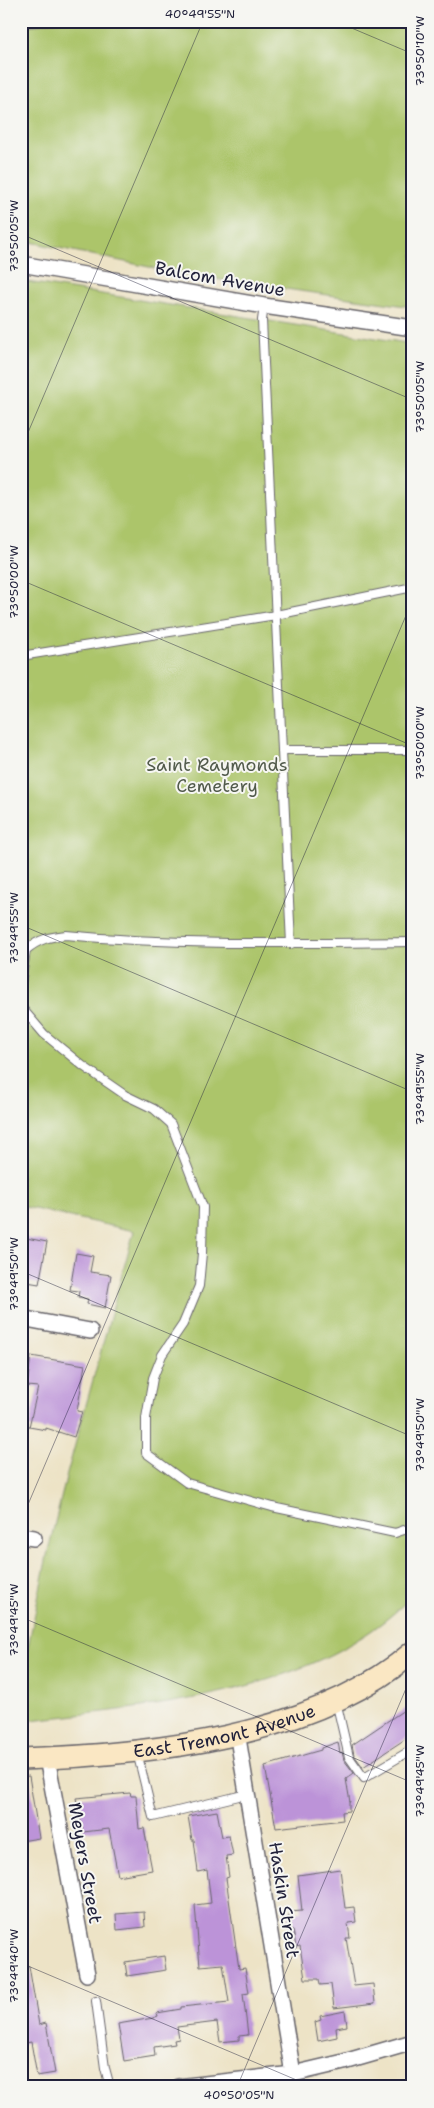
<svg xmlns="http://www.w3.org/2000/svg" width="434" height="2108" viewBox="0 0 434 2108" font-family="'Shantell Sans',sans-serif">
<rect width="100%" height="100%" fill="#f6f6f2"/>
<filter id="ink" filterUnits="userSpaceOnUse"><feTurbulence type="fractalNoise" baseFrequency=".02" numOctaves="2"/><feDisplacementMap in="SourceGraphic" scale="10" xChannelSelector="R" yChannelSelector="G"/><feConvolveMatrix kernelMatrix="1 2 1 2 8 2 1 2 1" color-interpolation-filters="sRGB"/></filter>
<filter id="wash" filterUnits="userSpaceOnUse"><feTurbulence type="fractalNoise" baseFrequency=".0096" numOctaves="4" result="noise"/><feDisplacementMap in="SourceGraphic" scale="20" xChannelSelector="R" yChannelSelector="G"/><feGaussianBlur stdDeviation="1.12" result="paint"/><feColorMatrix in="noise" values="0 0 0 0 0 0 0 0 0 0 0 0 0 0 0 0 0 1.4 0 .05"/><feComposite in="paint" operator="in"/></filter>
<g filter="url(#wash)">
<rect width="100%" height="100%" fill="#ede3c6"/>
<!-- green -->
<g fill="#acc56b" stroke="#677453">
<polygon points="21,21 413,21 413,307 187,275 21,240"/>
<path d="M21 281 413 344V1595C319 1695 150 1707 21 1721V1680L48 1551 67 1474 134 1231 21 1206Z"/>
</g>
<g id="blocks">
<!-- building -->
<g fill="#bc93d8">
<polygon points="21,1237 47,1242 39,1284 21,1281"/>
<polygon points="76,1253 93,1256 90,1272 111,1275 105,1308 87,1304 88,1299 78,1297 79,1291 70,1290"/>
<polygon points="31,1356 85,1365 77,1411 82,1412 74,1437 46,1428 46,1430 29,1427 38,1387 27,1386"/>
<polygon points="413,1704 413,1734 363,1767 354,1755 352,1745"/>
<polygon points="338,1742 340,1753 342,1752 344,1760 354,1773 346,1779 350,1802 349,1802 349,1811 342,1812 343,1820 276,1828 265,1766 321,1750 321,1748"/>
<polygon points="29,1776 39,1838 21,1841 21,1777"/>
<polygon points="130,1793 131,1796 136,1796 139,1829 144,1828 152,1870 118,1876 109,1829 83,1832 76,1798"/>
<polygon points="217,1811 222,1837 229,1836 233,1855 226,1856 229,1877 226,1878 239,1969 245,1968 249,1993 243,1994 248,2035 239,2036 239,2040 220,2042 217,2022 177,2027 179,2039 174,2040 175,2044 154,2047 155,2056 124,2061 118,2024 153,2018 158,2016 157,2013 181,2009 181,2007 229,2002 223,1964 200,1966 195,1905 211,1903 207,1870 198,1872 194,1840 192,1840 188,1816"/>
<polygon points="340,1869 345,1908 354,1907 356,1922 348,1923 350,1938 346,1938 354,1986 373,1984 375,2003 334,2008 331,1984 320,1985 319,1979 305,1979 300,1946 296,1947 293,1930 289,1930 288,1917 290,1916 290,1912 302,1911 298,1875"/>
<polygon points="144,1912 145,1927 117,1930 116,1914"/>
<polygon points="164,1956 166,1970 127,1976 125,1962"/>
<polygon points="21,1966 29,1966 39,2025 46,2023 55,2073 37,2076 31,2042 21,2044"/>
<polygon points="345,2011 347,2026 336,2028 337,2037 318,2041 315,2022 321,2020 320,2016"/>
</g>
</g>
</g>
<g filter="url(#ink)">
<use href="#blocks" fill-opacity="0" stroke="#69666c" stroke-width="1"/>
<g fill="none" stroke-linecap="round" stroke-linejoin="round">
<!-- service casing -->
<g stroke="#69666c" stroke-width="10">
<g id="service">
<polyline points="21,23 60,21"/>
<polyline points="264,306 262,320 291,944"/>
<polyline points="21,656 276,615 413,587"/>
<polyline points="282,750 413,750"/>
<path d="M21 984 26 950C39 939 49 937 66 935 181 946 297 943 413 942"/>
<polyline points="21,1007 44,1034 83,1066 125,1095 154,1109 171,1124 203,1207 202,1253 199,1286 183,1324 162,1355 153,1378 146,1418 146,1453 187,1483 272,1507 395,1533 413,1527"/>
<polyline points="336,1701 349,1757 364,1778 413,1749"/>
<polyline points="137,1752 153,1817 247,1794"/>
<polyline points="96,2001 105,2068 110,2087"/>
</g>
</g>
<!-- minor casing -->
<g stroke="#69666c" stroke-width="18">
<g id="minor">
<polyline points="21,264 264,306 413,328"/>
<polyline points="21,1318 90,1331"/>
<polyline points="21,1536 34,1538"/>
<polyline points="237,1732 293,2074"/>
<polyline points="47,1758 87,1974"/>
<polyline points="178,2087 293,2074 344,2062 413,2042"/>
</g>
</g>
<!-- secondary casing -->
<g stroke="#69666c" stroke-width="24">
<g id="secondary">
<path id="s1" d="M21 1759C149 1755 312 1738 413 1652"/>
</g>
</g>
<!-- service -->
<use href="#service" stroke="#fff" stroke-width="8"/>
<!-- minor -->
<use href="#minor" stroke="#fff" stroke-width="15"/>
<!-- secondary -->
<use href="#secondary" stroke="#fae7c3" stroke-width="21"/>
</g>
</g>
<!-- ticks -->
<path fill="none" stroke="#22223b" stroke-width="1" stroke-opacity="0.45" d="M335 21 413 54M21 234 413 400M21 449 203 21M21 580 413 746M21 925 413 1092M21 1271 413 1437M21 1521 413 599M21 1617 413 1783M21 1963 313 2087M237 2087 413 1672"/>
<g text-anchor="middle" stroke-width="4" stroke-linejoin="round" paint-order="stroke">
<!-- street labels -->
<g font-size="18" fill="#22223b" stroke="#f6f6f2">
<text transform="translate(220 279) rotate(10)" y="6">Balcom Avenue</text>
<text dy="6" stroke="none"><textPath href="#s1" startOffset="206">East Tremont Avenue</textPath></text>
<text transform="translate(85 1863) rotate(80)" y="6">Meyers Street</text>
<text transform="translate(284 1900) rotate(81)" y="6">Haskin Street</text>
</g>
<!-- park labels -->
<g font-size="18" fill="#525b4c" stroke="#f6f6f2">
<text x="217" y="771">Saint Raymonds<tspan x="217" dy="21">Cemetery</tspan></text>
</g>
</g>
<!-- margin -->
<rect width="434" height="2108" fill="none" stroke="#f6f6f2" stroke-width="55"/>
<rect x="28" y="28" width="378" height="2052" fill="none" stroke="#22223b" stroke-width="2"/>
<g font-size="12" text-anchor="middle" fill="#22223b">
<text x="200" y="18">40°49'55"N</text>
<text transform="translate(420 51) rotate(-90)" y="4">73°50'10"W</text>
<text transform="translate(14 236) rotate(-90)" y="4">73°50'05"W</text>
<text transform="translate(420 397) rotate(-90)" y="4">73°50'05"W</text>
<text transform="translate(14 582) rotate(-90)" y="4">73°50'00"W</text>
<text transform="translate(420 743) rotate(-90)" y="4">73°50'00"W</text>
<text transform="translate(14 928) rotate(-90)" y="4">73°49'55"W</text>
<text transform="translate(420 1089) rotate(-90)" y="4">73°49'55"W</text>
<text transform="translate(14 1274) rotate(-90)" y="4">73°49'50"W</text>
<text transform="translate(420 1435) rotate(-90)" y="4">73°49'50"W</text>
<text transform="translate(14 1620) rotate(-90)" y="4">73°49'45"W</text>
<text transform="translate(420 1781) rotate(-90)" y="4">73°49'45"W</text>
<text transform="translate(14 1966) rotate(-90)" y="4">73°49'40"W</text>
<text x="239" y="2099">40°50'05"N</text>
</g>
</svg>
